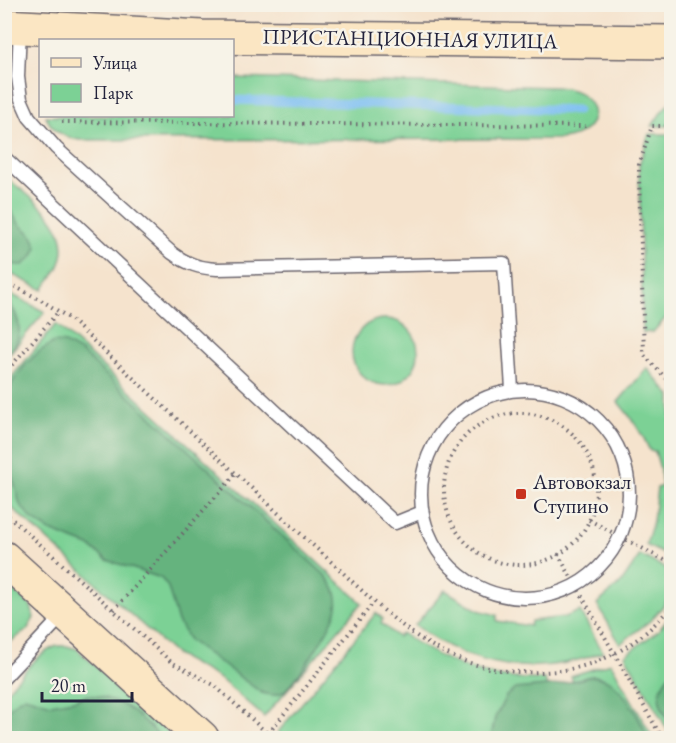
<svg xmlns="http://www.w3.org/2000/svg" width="676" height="743" viewBox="0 0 676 743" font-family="'EB Garamond',serif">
<rect width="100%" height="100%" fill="#f7f3e8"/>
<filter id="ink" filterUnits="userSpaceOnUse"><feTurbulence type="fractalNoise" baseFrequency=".0167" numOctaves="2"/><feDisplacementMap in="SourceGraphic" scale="12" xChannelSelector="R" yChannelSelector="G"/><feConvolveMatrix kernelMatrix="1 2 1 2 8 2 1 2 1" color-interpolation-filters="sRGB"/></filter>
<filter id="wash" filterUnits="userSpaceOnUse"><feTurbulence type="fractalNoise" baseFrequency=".008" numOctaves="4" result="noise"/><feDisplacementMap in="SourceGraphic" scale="24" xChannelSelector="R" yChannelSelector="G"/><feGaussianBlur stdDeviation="1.35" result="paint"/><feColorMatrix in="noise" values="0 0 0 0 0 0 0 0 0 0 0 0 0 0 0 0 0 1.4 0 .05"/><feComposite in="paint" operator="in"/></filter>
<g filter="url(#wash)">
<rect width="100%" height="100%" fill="#f5e3cd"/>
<!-- green -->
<g fill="#7cd195" stroke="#4f7a68" stroke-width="1.5">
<path d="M233 78 555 87C564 88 575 89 582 95 607 114 587 137 562 139L79 140C64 137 51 131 46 116H232Z"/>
<polygon points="671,101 671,126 652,126 662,111"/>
<polygon points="649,134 671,134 672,311 653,332 643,333 639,165"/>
<path d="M4 176C30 197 77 226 59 266 55 275 48 282 43 290L5 271Z"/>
<polygon points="5,291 45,312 5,359"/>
<circle cx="385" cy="352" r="33"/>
<polygon points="56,324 362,603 264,717 219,678 176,655 5,502 5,385"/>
<path d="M647 368 671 396V558L646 545 653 521 657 488 662 486 660 469 655 451H650C642 432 632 418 618 402Z"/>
<polygon points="640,555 671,571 671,595 664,605 651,620 620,644 597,604 621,583"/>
<polygon points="4,583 31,606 34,618 27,630 7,644 4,642"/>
<path d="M445 590 478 610 497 615V621L530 626 531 621 565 617 580 611 603 652C536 678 472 669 415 625Z"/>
<path d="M376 613 383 619 381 623 398 637 402 633C448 665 489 681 545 679L547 687 528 688 495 718 491 738H281L278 732Z"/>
<polygon points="671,615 671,675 669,675 662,710 671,724 671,736 625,655 659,630"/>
<path d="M57 646H67L77 649 175 738H5L4 694C20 678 35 654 57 646Z"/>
<path d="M611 663 653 738H648C640 718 617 675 592 676 586 676 579 680 573 681L571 676Z"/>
</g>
<!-- forest -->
<g fill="#65b37e" stroke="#446a5c" stroke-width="1.5">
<polygon points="5,203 20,225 31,234 37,247 33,256 23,265 5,264"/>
<path d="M5 296C20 316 27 339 5 357Z"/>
<path d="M54 342 65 343 81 352 326 576C333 586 339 594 337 607 335 622 295 686 281 693 274 696 269 695 262 693L189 640 178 622 168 587 161 578 107 560 89 546 50 531 33 520 20 505 13 479 7 399 12 383 25 365 40 351Z"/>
<path d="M669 675H671V724C658 705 654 694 669 675Z"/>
<path d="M593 676C599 678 606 679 611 682 627 694 640 720 648 738H491L495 718 506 696 515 689 557 685Z"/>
<path d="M88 695C126 699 136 714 162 738H5V712L18 700 25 696 51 704 74 700Z"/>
</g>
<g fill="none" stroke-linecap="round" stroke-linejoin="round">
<!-- stream -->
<polyline stroke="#7dbff2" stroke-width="9" points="232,100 577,110"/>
</g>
</g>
<g filter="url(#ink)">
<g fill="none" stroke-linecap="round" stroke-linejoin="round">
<!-- lane casing -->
<g stroke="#6c666e" stroke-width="15">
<g id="lane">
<path d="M20 27 18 77 21 99 29 117 56 148 172 253C187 264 199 268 217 269L504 263 512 389"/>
<polyline points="4,157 395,523 422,512"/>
<circle cx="525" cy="494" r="104"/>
<polyline points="4,678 64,614"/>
</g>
</g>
<!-- secondary casing -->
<g stroke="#6c666e" stroke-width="36">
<g id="secondary">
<polyline points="4,26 202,37 672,42"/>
<polyline points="4,558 202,738"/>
</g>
</g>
<!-- path -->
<g stroke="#6c666e" stroke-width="4" stroke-dasharray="1.5 4.5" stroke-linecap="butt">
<polyline points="62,122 589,126"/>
<polyline points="672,126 652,126 639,165 639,175 644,355 672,385"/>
<path d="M4 281 41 300 69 318C132 377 195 436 259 495 285 520 312 544 339 569 376 604 417 645 467 662 496 672 526 674 557 671 603 666 643 642 672 605"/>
<polyline points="4,374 59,311"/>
<circle cx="520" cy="489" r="76"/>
<polyline points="4,512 171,662 214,685 268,734"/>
<polyline points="589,520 672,564"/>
<polyline points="558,554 662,738"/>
<polyline points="114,610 236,474"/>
<polyline points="271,738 268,734 374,602"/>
</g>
<!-- lane -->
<use href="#lane" stroke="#fff" stroke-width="12"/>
<!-- secondary -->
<use href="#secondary" stroke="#fbe6c3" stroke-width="33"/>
</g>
</g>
<!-- markers -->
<rect fill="#c8321e" stroke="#f7f3e8" stroke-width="2" x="515" y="488" width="12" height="12" rx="3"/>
<g text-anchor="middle" stroke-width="5" stroke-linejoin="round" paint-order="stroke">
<!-- street labels -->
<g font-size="21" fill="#22223b" stroke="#f7f3e8">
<text transform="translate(410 39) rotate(1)" y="7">ПРИСТАНЦИОННАЯ УЛИЦА</text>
</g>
<!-- poi labels -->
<g font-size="21" fill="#22223b" stroke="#f7f3e8" text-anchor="start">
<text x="533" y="489">Автовокзал<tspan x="533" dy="24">Ступино</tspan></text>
</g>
</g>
<!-- margin -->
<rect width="676" height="743" fill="none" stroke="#f7f3e8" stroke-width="24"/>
<!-- legend -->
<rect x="39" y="39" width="195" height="78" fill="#f7f3e8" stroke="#a29fa3" stroke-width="1.5"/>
<rect x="51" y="58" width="30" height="9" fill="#fbe6c3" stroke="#a29fa3" stroke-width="1.5"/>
<text x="93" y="69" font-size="18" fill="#22223b">Улица</text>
<rect x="51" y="84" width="30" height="18" fill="#7cd195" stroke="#a29fa3" stroke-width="1.5"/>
<text x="93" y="99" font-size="18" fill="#22223b">Парк</text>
<!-- scale -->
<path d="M42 692v9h90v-9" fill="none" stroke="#22223b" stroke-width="3"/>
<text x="51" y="692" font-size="18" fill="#22223b" stroke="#f7f3e8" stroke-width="4.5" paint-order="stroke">20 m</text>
</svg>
